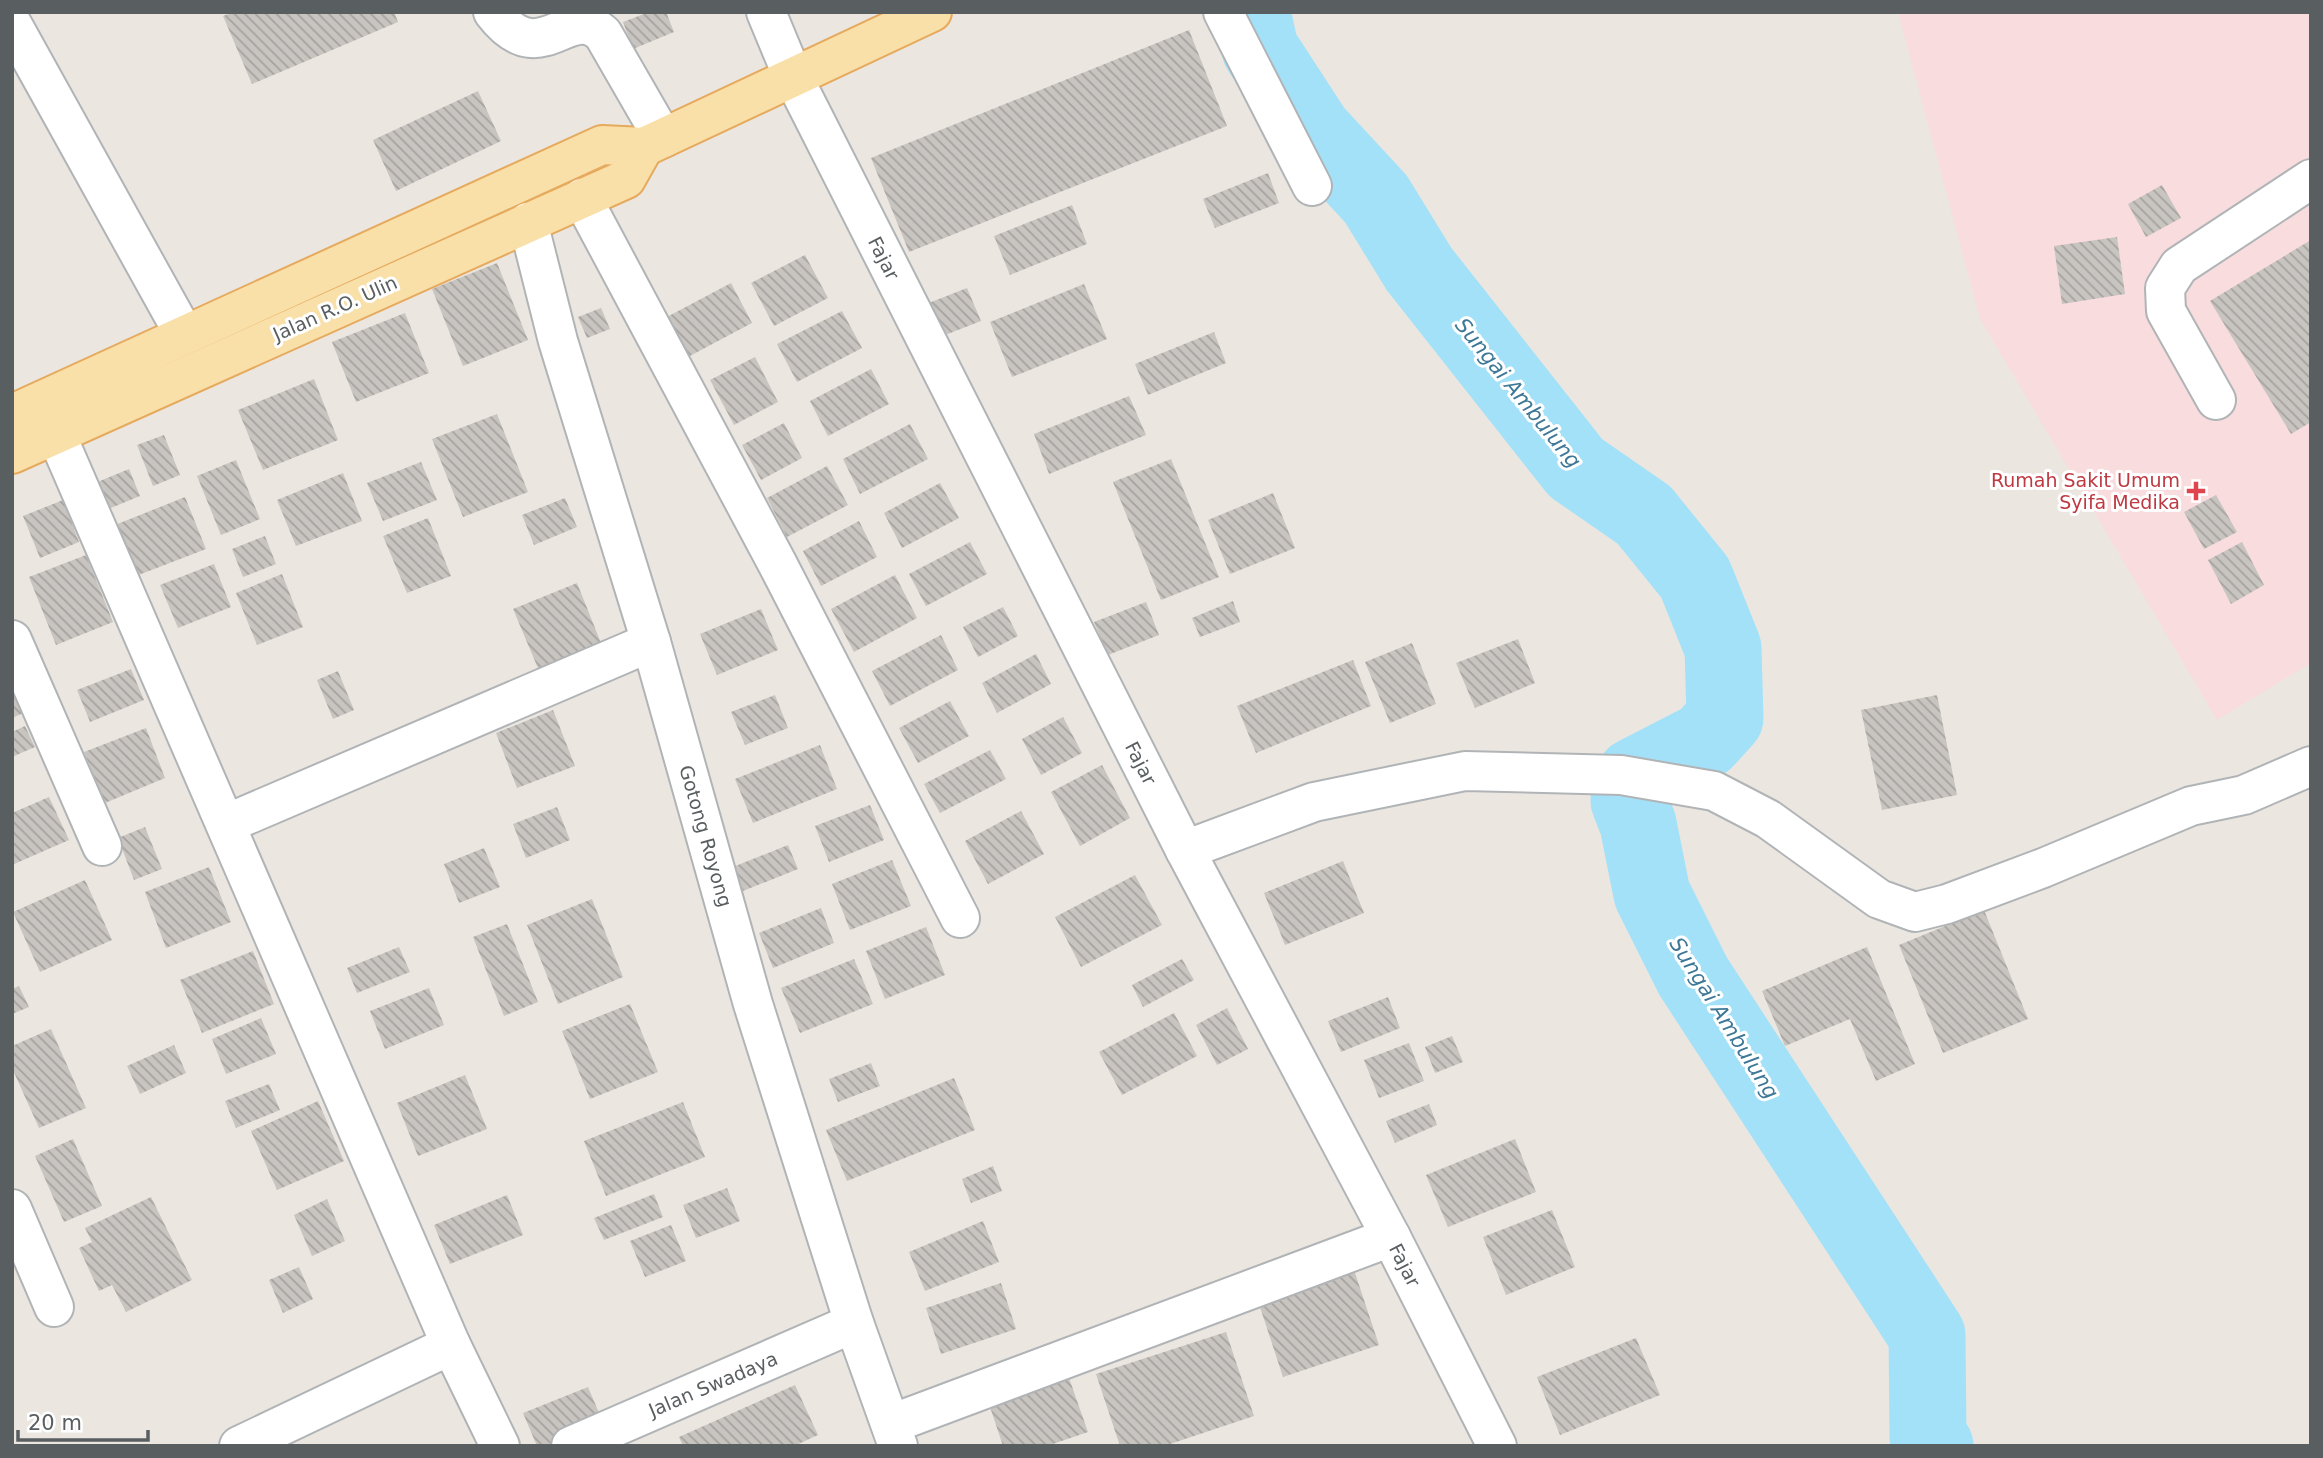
<svg xmlns="http://www.w3.org/2000/svg" width="2323" height="1458" viewBox="0 0 2323 1458" font-family="'DejaVu Sans',sans-serif">
<defs>
<pattern id="building-back-hatch" width="6" height="6" patternUnits="userSpaceOnUse" patternTransform="scale(1.75)"><rect width="6" height="6" fill="#c8c4c0"/><path d="M-1 5l2 2M0 0l6 6M5-1l2 2" fill="none" stroke="#a5a29f"/></pattern>
</defs>
<rect width="100%" height="100%" fill="#ebe7e0"/>
<!-- medical -->
<polygon fill="#f8dcde" points="1898,12 2311,12 2311,663 2217,720 1980,319"/>
<g fill="none" stroke-linecap="round" stroke-linejoin="round">
<!-- river -->
<polyline stroke="#a3e1f8" stroke-width="77" points="1252,12 1260,49 1314,132 1376,199 1419,269 1576,468 1644,515 1695,578 1723,648 1725,718 1705,740 1635,776 1629,801 1638,824 1652,894 1693,976 1927,1335 1928,1437 1935,1446"/>
</g>
<!-- building -->
<g fill="url(#building-back-hatch)">
<polygon points="233,12 394,12 398,22 252,84 223,16"/>
<polygon points="649,12 666,12 674,32 633,49 623,22"/>
<polygon points="1189,30 1227,126 909,252 871,158"/>
<polygon points="478,91 501,141 396,191 373,140"/>
<polygon points="1268,173 1279,203 1215,228 1203,199"/>
<polygon points="2162,185 2181,218 2146,237 2128,204"/>
<polygon points="1072,205 1087,244 1010,275 994,236"/>
<polygon points="2117,237 2125,294 2062,304 2054,246"/>
<polygon points="2311,240 2311,422 2291,434 2210,301"/>
<polygon points="805,255 828,298 774,326 751,283"/>
<polygon points="497,263 528,340 463,366 432,289"/>
<polygon points="731,283 752,323 686,358 665,318"/>
<polygon points="1084,284 1107,339 1012,377 990,322"/>
<polygon points="967,288 981,321 935,339 921,306"/>
<polygon points="601,308 610,329 587,338 578,317"/>
<polygon points="842,311 862,348 797,382 777,344"/>
<polygon points="405,313 429,373 356,402 332,342"/>
<polygon points="1214,332 1226,363 1148,395 1135,364"/>
<polygon points="755,357 778,402 734,425 710,380"/>
<polygon points="871,369 889,404 828,436 810,401"/>
<polygon points="314,379 338,440 263,470 238,410"/>
<polygon points="1129,396 1146,435 1049,474 1034,434"/>
<polygon points="497,414 528,492 463,517 432,439"/>
<polygon points="784,423 802,458 761,480 742,445"/>
<polygon points="910,424 928,459 860,494 843,459"/>
<polygon points="164,435 180,475 153,486 137,445"/>
<polygon points="1171,459 1219,577 1161,600 1113,482"/>
<polygon points="236,460 260,519 221,535 197,476"/>
<polygon points="421,462 437,500 383,521 367,483"/>
<polygon points="827,466 848,505 787,537 767,498"/>
<polygon points="129,469 140,496 106,510 95,483"/>
<polygon points="343,473 362,521 296,546 277,500"/>
<polygon points="940,483 959,518 902,548 884,513"/>
<polygon points="1273,493 1295,548 1230,574 1208,520"/>
<polygon points="2216,495 2237,532 2204,549 2184,512"/>
<polygon points="185,497 206,549 136,576 115,525"/>
<polygon points="565,498 577,527 534,545 522,515"/>
<polygon points="63,500 79,542 40,558 23,516"/>
<polygon points="428,518 451,576 407,593 383,536"/>
<polygon points="859,521 877,557 821,586 803,551"/>
<polygon points="265,536 276,564 243,577 232,549"/>
<polygon points="970,542 987,574 926,606 909,574"/>
<polygon points="2242,542 2264,585 2231,604 2208,560"/>
<polygon points="86,555 113,622 56,645 29,577"/>
<polygon points="214,564 231,607 178,628 160,585"/>
<polygon points="282,574 303,627 257,645 236,593"/>
<polygon points="895,575 917,618 854,652 831,609"/>
<polygon points="577,583 603,648 540,673 513,609"/>
<polygon points="1233,601 1240,622 1200,637 1192,618"/>
<polygon points="1146,602 1159,635 1108,655 1094,622"/>
<polygon points="1003,607 1018,636 978,657 963,627"/>
<polygon points="761,609 778,650 717,675 700,634"/>
<polygon points="941,635 958,670 890,706 872,671"/>
<polygon points="1518,639 1535,683 1475,708 1456,663"/>
<polygon points="1412,643 1436,704 1390,723 1365,662"/>
<polygon points="1036,654 1051,684 997,713 982,683"/>
<polygon points="1353,660 1371,706 1256,753 1237,706"/>
<polygon points="131,669 144,700 90,722 77,690"/>
<polygon points="338,671 354,710 333,719 317,680"/>
<polygon points="17,687 28,711 12,718 12,689"/>
<polygon points="775,695 788,728 745,745 731,712"/>
<polygon points="1937,695 1957,795 1882,810 1861,710"/>
<polygon points="950,701 969,736 918,763 899,728"/>
<polygon points="553,710 575,766 517,788 496,733"/>
<polygon points="1063,717 1082,753 1041,775 1022,739"/>
<polygon points="25,726 35,747 12,757 12,732"/>
<polygon points="146,728 165,778 105,803 84,752"/>
<polygon points="820,745 837,789 753,823 735,779"/>
<polygon points="990,750 1006,779 940,813 924,784"/>
<polygon points="1102,765 1130,818 1080,846 1051,792"/>
<polygon points="49,797 69,840 12,865 12,813"/>
<polygon points="870,805 884,840 829,862 815,826"/>
<polygon points="557,807 570,840 526,858 513,824"/>
<polygon points="1021,811 1044,854 988,884 965,841"/>
<polygon points="145,827 162,869 134,880 118,838"/>
<polygon points="788,845 798,869 743,891 733,867"/>
<polygon points="484,848 500,887 459,903 444,864"/>
<polygon points="892,860 911,906 850,930 832,884"/>
<polygon points="1343,861 1364,913 1285,945 1264,893"/>
<polygon points="209,867 231,922 166,948 145,892"/>
<polygon points="1135,875 1162,925 1081,967 1055,917"/>
<polygon points="85,880 112,940 40,972 13,912"/>
<polygon points="592,899 623,977 558,1004 527,925"/>
<polygon points="821,908 834,943 773,968 759,933"/>
<polygon points="1984,910 2028,1019 1943,1053 1899,945"/>
<polygon points="507,924 538,1002 504,1016 473,937"/>
<polygon points="926,927 945,975 885,999 866,951"/>
<polygon points="399,947 410,972 357,993 347,968"/>
<polygon points="1867,947 1915,1064 1876,1081 1850,1019 1785,1046 1762,991"/>
<polygon points="253,951 274,1004 202,1033 180,980"/>
<polygon points="854,959 873,1004 800,1033 781,988"/>
<polygon points="1182,959 1194,980 1143,1007 1132,985"/>
<polygon points="19,986 29,1007 12,1014 12,989"/>
<polygon points="429,988 444,1025 385,1049 370,1011"/>
<polygon points="1388,997 1400,1028 1341,1052 1328,1021"/>
<polygon points="630,1004 658,1072 590,1099 562,1031"/>
<polygon points="1227,1008 1248,1049 1217,1065 1196,1025"/>
<polygon points="1174,1013 1197,1056 1122,1095 1099,1052"/>
<polygon points="261,1018 276,1054 226,1074 212,1039"/>
<polygon points="51,1029 86,1108 39,1128 12,1068 12,1046"/>
<polygon points="1452,1036 1463,1062 1435,1073 1425,1047"/>
<polygon points="1409,1043 1424,1081 1379,1098 1364,1060"/>
<polygon points="174,1045 186,1073 140,1094 127,1066"/>
<polygon points="871,1063 880,1086 838,1102 829,1079"/>
<polygon points="465,1075 487,1129 418,1156 397,1103"/>
<polygon points="954,1078 975,1130 847,1181 826,1130"/>
<polygon points="269,1084 280,1110 236,1128 225,1101"/>
<polygon points="318,1101 344,1161 277,1190 251,1131"/>
<polygon points="683,1102 705,1157 606,1196 584,1141"/>
<polygon points="1429,1104 1437,1125 1395,1143 1386,1121"/>
<polygon points="73,1139 102,1206 64,1222 35,1156"/>
<polygon points="1515,1139 1536,1192 1448,1227 1426,1175"/>
<polygon points="993,1166 1002,1191 971,1203 962,1179"/>
<polygon points="727,1188 740,1221 696,1238 683,1205"/>
<polygon points="654,1194 663,1217 604,1240 594,1218"/>
<polygon points="507,1195 523,1235 450,1264 434,1225"/>
<polygon points="151,1197 192,1280 126,1312 112,1285 99,1291 79,1248 92,1242 85,1228"/>
<polygon points="327,1199 345,1241 312,1256 294,1215"/>
<polygon points="1552,1210 1575,1267 1506,1295 1483,1237"/>
<polygon points="983,1221 999,1262 925,1291 909,1252"/>
<polygon points="671,1225 686,1261 645,1277 630,1241"/>
<polygon points="1352,1264 1379,1345 1283,1377 1256,1295"/>
<polygon points="299,1267 313,1299 283,1313 269,1280"/>
<polygon points="1001,1283 1016,1329 941,1354 926,1308"/>
<polygon points="1226,1332 1254,1416 1164,1446 1120,1446 1096,1374"/>
<polygon points="1636,1338 1660,1395 1560,1435 1537,1377"/>
<polygon points="1069,1378 1088,1432 1047,1446 1003,1446 989,1404"/>
<polygon points="795,1385 818,1435 794,1446 683,1446 679,1437"/>
<polygon points="588,1387 605,1427 558,1446 537,1446 523,1413"/>
</g>
<g fill="none" stroke-linecap="round" stroke-linejoin="round">
<!-- minor casing -->
<g stroke="#b1b4b7" stroke-width="42">
<g id="minor">
<path d="M493 12C541 75 568 0 603 34L663 138"/>
<polyline points="766,12 793,77 1185,850 1391,1237 1497,1446"/>
<polyline points="1223,12 1312,186"/>
<polyline points="12,24 184,334"/>
<polyline points="582,198 777,563 960,918"/>
<polyline points="528,222 558,341 651,642 753,1004 854,1323 898,1446"/>
<polyline points="2216,400 2166,311 2165,288 2179,266 2311,179"/>
<polyline points="56,434 451,1345 500,1446"/>
<polyline points="12,640 102,846"/>
<polyline points="226,824 651,642"/>
<polyline points="1185,850 1314,802 1465,771 1621,775 1714,791 1768,819 1879,899 1915,912 1947,904 2043,868 2191,806 2244,795 2311,766"/>
<polyline points="12,1209 54,1307"/>
<polyline points="891,1424 1391,1237"/>
<polyline points="239,1446 451,1345"/>
<polyline points="571,1446 854,1323"/>
</g>
</g>
<!-- major casing -->
<g stroke="#e6aa5e" stroke-width="42">
<g id="major">
<polyline points="12,414 602,145 644,147 932,12"/>
<polyline points="12,454 626,179 644,147"/>
</g>
</g>
<!-- minor -->
<use href="#minor" stroke="#fff" stroke-width="38"/>
<!-- major -->
<use href="#major" stroke="#f9dfa8" stroke-width="38"/>
</g>
<!-- markers -->
<path fill="#e0444e" stroke="#fff" stroke-width="2.5" d="M2192.5 480.5h7v7h7v7h-7v7h-7v-7h-7v-7h7z"/>
<g text-anchor="middle" stroke-width="6" stroke-linejoin="round" paint-order="stroke">
<!-- street labels -->
<g font-size="19" fill="#595e60" stroke="#fff">
<text transform="translate(884 258) rotate(63)" y="7">Fajar</text>
<text transform="translate(335 308) rotate(-24)" y="7">Jalan R.O. Ulin</text>
<text transform="translate(1141 763) rotate(63)" y="7">Fajar</text>
<text transform="translate(706 836) rotate(74)" y="7">Gotong Royong</text>
<text transform="translate(1405 1265) rotate(63)" y="7">Fajar</text>
<text transform="translate(713 1384) rotate(-23)" y="7">Jalan Swadaya</text>
</g>
<!-- health labels -->
<g font-size="19" fill="#be3a42" stroke="#fff" text-anchor="end">
<text x="2180" y="487">Rumah Sakit Umum<tspan x="2180" dy="22">Syifa Medika</tspan></text>
</g>
<!-- water labels -->
<g font-size="21" font-style="italic" fill="#3e7897" stroke="#fff">
<text transform="translate(1518 393) rotate(51)" y="7">Sungai Ambulung</text>
<text transform="translate(1724 1018) rotate(58)" y="7">Sungai Ambulung</text>
</g>
</g>
<!-- border -->
<rect width="2323" height="1458" fill="none" stroke="#595e60" stroke-width="28"/>
<!-- scale -->
<path d="M18 1430v10h130v-10" fill="none" stroke="#595e60" stroke-width="3.5"/>
<text x="28" y="1430" font-size="21" fill="#595e60" stroke="#ffffff" stroke-width="5" paint-order="stroke">20 m</text>
</svg>
